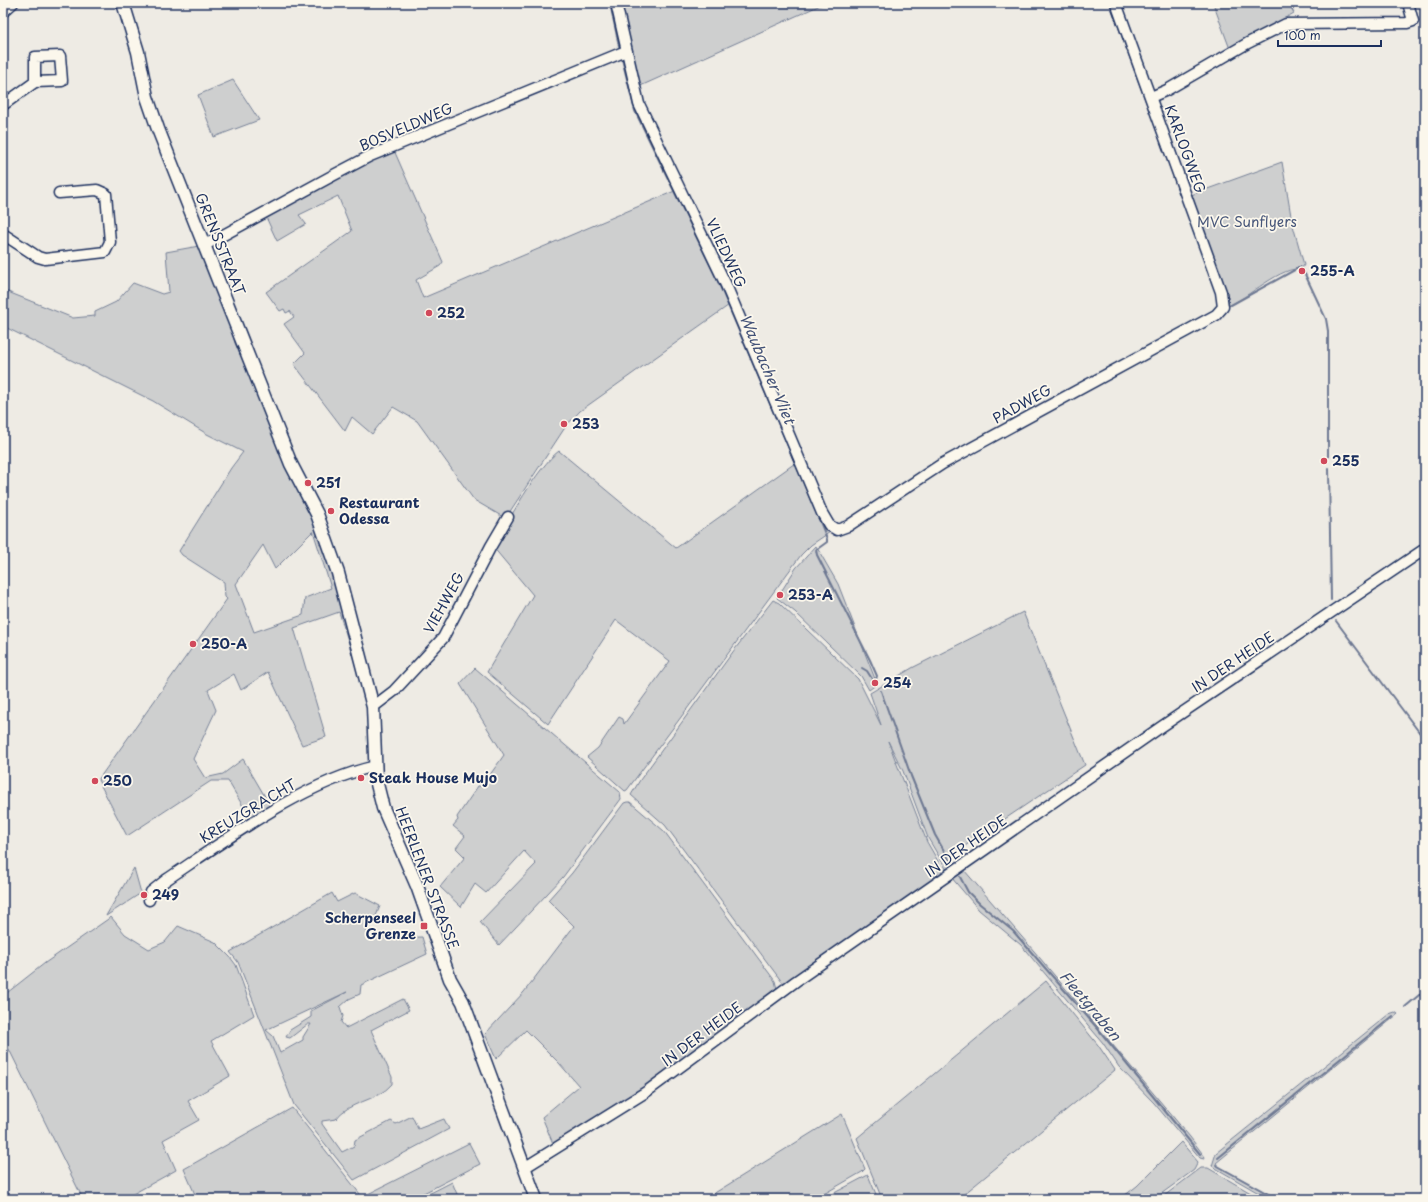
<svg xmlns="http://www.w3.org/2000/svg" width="1428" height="1202" viewBox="0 0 1428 1202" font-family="'Playpen Sans',sans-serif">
<rect width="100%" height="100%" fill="#eeebe4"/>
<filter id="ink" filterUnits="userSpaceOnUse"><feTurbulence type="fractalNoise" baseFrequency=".025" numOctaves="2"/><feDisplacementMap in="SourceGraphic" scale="8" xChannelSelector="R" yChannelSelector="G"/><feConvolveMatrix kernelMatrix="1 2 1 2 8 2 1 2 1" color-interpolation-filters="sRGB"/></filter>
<g filter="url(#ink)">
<!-- green -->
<g fill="#cecfcf" stroke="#747f96" fill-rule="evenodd">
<polygon points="618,3 825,3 636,88"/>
<polygon points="1213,3 1288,3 1294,13 1230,49"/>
<polygon points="233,80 259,120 214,137 198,95"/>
<polygon points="393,148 443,262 440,266 416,280 423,298 677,190 732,303 580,411 566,426 507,516 503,517 474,500 417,421 393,407 372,434 352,417 345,431 294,364 305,353 284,324 294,317 290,311 286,313 284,309 280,311 266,292 352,231 338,196 299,215 306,224 277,241 265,215"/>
<path d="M1282 162 1292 222 1304 265 1301 270C1285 263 1245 300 1228 306V297L1191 195Z"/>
<path d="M199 246 231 329 235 343 323 541 356 666 339 612 294 628 326 737 302 745 268 672 241 690 234 674 208 690 216 710 193 759 205 778 223 774 243 759 270 805 250 818 228 781H211L127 836 98 780 227 599 225 597 224 582 182 555 179 551 231 468 243 452 207 434 153 401 3 326V290L73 318 95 316V312L116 302 133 283 162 294 169 292 166 252ZM313 531 331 588 305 598 303 615 254 632 236 584 263 545 275 569Z"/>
<path d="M559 451 676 548 798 461 833 530 811 545 801 555 627 790 625 791 587 757 598 748 619 717 623 719 624 724 670 661 616 620 548 724 487 672 533 595 493 547C508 522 537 467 559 451Z"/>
<polygon points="816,546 838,584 877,684 869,690 861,676 795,612 777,598 796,568"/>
<polygon points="773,600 779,603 858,679 881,725 870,693 912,668 1023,612 1085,765 947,858 954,869 948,872 928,838 903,771 888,741 927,842 942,868 941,875 785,983 782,982 665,825 631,795 640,780 735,649"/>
<polygon points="475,668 600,775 620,792 621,799 563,877 499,945 480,922 536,864 524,851 486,893 475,884 461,907 440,887 465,857 456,848 465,836 453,826 458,820 457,817 478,786 482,786 504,755 460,684"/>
<polygon points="627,802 630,802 664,831 775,981 777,989 667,1075 554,1146 542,1117 579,1086 559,1063 526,1030 496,1059 485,1034 524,992 574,926 548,900 572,873 624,803"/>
<polygon points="134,868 141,893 106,916 107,914"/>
<polygon points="964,870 1034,951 1190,1137 1205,1157 1204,1159 1200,1158 1154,1103 1119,1067 1103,1043 1021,945 979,910 951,877"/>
<path d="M332 893 337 902 355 893 380 906 376 916 366 931 390 938 422 937 427 954 361 985 360 994 349 999 340 1007 343 1016 341 1022 346 1028 403 999 409 1010 371 1030 392 1077V1084C377 1102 348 1101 336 1119L322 1121V1124L342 1152 354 1146 355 1140 391 1121 396 1124 412 1116 418 1129 444 1119 449 1129 354 1180 294 1105 238 962 230 952ZM347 992 311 1011V1017L290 1030 286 1037 290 1038 308 1024H311L303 1037V1040L280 1053 273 1036 266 1030Z"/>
<polygon points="111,917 125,934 149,949 165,942 178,926 215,942 230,957 236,965 254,1015 211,1041 230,1076 188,1101 199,1120 163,1140 176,1170 124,1199 83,1199 3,1037 3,996 45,963"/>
<polygon points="1046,981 1098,1045 1115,1070 958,1199 882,1199 857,1138"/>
<polygon points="1395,1012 1398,1014 1216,1163 1218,1166 1277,1199 1269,1199 1212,1166 1216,1153 1389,1014"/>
<polygon points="292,1108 364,1199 197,1199 184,1169"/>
<polygon points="842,1114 865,1169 862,1172 815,1199 705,1199"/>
<polygon points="1181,1142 1198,1162 1194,1170 1154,1199 1120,1199 1137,1186"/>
<polygon points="469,1143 480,1164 412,1199 370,1199 366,1195"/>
<polygon points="1201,1168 1208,1168 1261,1199 1160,1199"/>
<polygon points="868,1175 878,1199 823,1199"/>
<polygon points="452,1182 459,1199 419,1199"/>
</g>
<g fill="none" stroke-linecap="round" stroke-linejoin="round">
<!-- stream -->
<g stroke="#6d7892" stroke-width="2">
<polyline points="610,3 619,46"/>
<polyline points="1110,3 1197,240"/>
<polyline points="622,59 635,111 717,279 819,519 827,539 827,542 816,550 817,555 870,660 877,676 875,682"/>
<polyline points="1231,305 1300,267 1303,270 1326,319 1328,331 1328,457"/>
<polyline points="1329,468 1331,600"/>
<polyline points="1336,621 1425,740"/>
<polyline points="862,668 867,671 874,682"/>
<polyline points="881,691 911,776 935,835 951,863"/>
<polyline points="960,877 968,892 980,904 1013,931 1098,1029 1200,1154"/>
<polyline points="1405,1007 1425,990"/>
<polyline points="1218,1158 1393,1016"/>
<polyline points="1216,1165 1277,1199"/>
</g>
<!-- minor casing -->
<g stroke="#1b2f5e" stroke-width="13">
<g id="minor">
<polyline points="616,3 639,104 726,285 822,513 829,525 837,530 848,526 942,464 1216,315 1223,307 1221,292 1116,3"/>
<polyline points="3,12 13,3"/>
<polyline points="1151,97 1167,90 1248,43 1286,24 1407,23 1413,21 1408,3"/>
<polyline points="3,105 35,82 35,57 60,56 62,81 35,82"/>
<polyline points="3,234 38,257 45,259 105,252 110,242 106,194 97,190 59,193"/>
<polyline points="205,245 332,176 370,156 626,51"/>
<polyline points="373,707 394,691 443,638 491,546 508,517"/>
<path d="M149 900 151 892 166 880C227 839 304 782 376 766"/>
<polyline points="524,1168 646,1092 796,981 1161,727 1425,549"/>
</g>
</g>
<!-- major casing -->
<g stroke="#1b2f5e" stroke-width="15">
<polyline id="major" points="123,3 138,52 147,97 158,129 291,464 317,514 338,573 373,707 376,780 383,808 417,886 450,979 463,1002 536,1199"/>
</g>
<!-- minor -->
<use href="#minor" stroke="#fbf7ec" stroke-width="10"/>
<!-- major -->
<use href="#major" stroke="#fbf7ec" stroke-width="12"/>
</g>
</g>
<!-- markers -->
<g fill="#d1495b" stroke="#fbf7ec" stroke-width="1.5">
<circle cx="1302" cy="271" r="4"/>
<circle cx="429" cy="313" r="4"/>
<circle cx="564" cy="424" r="4"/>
<circle cx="1324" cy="461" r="4"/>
<circle cx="308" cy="483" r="4"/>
<circle cx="331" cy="511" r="4"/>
<circle cx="780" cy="595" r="4"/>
<circle cx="193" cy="644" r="4"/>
<circle cx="875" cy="683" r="4"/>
<circle cx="361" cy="778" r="4"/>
<circle cx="95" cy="781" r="4"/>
<circle cx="144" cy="895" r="4"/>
<rect x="420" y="922" width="8" height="8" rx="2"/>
</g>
<g text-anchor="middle" stroke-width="3.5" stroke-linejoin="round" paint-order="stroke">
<!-- street labels -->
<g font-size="14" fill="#1b2f5e" stroke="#fbf7ec">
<text transform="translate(406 127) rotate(-23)" y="5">BOSVELDWEG</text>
<text transform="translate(1185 149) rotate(70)" y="5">KARLOGWEG</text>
<text transform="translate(220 244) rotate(68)" y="5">GRENSSTRAAT</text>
<text transform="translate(726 253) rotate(65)" y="5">VLIEDWEG</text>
<text transform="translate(1022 404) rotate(-29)" y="5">PADWEG</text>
<text transform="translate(444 603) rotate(-61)" y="5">VIEHWEG</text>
<text transform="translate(1233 662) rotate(-34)" y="5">IN DER HEIDE</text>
<text transform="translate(248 811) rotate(-31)" y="5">KREUZGRACHT</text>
<text transform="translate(966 846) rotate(-35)" y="5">IN DER HEIDE</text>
<text transform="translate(427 878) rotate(69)" y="5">HEERLENER STRASSE</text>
<text transform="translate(702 1034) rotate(-37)" y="5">IN DER HEIDE</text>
</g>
<!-- park labels -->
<g font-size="14" fill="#48577a" stroke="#fbf7ec">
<text x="1247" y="227">MVC Sunflyers</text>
</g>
<!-- poi labels -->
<g font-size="14" font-weight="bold" fill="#1b2f5e" stroke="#fbf7ec" text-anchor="start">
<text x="1310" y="276">255-A</text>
<text x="437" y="318">252</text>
<text x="572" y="429">253</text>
<text x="1332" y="466">255</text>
<text x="316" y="488">251</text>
<text x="339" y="508">Restaurant<tspan x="339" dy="16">Odessa</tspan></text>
<text x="788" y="600">253-A</text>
<text x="201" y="649">250-A</text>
<text x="883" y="688">254</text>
<text x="369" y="783">Steak House Mujo</text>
<text x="103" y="786">250</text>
<text x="152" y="900">249</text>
<text x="416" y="923" text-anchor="end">Scherpenseel<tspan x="416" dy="16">Grenze</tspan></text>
</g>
<!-- water labels -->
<g font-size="15" font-style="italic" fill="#445378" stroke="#fbf7ec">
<text transform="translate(767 369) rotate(67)" y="5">Waubacher Vliet</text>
<text transform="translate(1090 1006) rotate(50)" y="5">Fleetgraben</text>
</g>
</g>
<!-- margin -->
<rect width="1428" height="1202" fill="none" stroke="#fbf7ec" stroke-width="16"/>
<rect x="8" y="8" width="1412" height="1186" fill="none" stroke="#1b2f5e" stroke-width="1.5" filter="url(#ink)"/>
<!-- scale -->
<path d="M1278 40v6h103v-6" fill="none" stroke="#1b2f5e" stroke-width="2"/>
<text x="1284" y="40" font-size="12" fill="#1b2f5e" stroke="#fbf7ec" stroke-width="3" paint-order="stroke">100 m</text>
</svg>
